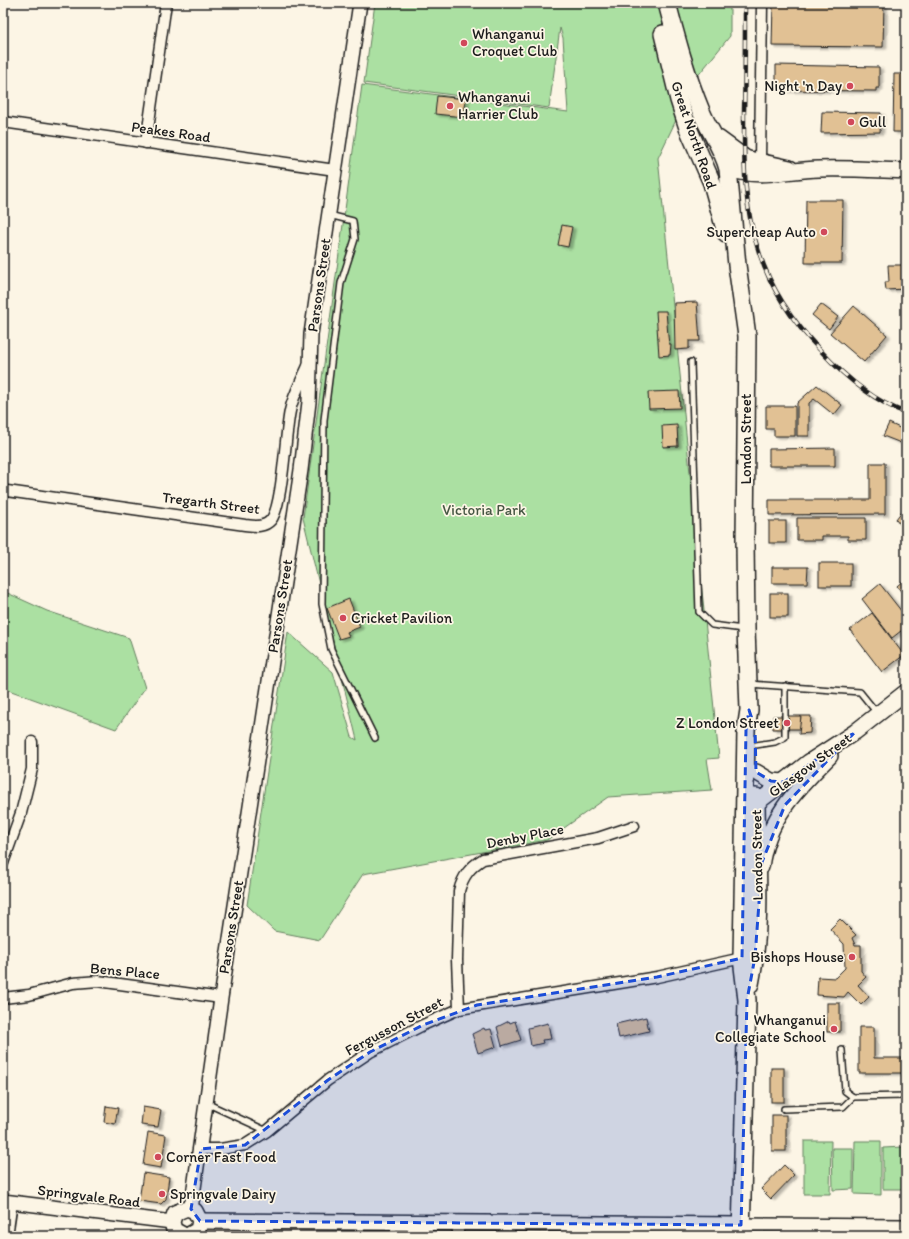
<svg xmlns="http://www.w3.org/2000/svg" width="909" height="1239" viewBox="0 0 909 1239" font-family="Itim,sans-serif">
<defs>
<filter id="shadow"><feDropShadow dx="3.5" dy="2" stdDeviation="1" flood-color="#0004"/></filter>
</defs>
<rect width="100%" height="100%" fill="#fcf5e5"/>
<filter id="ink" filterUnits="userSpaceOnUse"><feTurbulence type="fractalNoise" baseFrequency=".025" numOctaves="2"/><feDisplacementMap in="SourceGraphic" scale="8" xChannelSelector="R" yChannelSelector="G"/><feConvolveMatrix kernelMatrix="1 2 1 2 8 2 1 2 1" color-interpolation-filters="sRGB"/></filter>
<g filter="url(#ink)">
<!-- green -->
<g fill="#abe0a2" stroke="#647e5f">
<polygon points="375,3 730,3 730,36 696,78 658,158 719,758 707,759 712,790 608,797 547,840 363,874 320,940 274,931 247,905 288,632 333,672 352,737 357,740 303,518 362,85 568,112 563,38 560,28 549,108 364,83"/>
<polygon points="3,591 47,611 129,638 145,688 116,729 3,688"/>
<polygon points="804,1141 831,1141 830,1194 804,1194"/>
<polygon points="855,1141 881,1141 881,1195 854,1194"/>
<polygon points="903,1147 903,1189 883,1189 883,1148"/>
<polygon points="832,1148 853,1148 853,1189 833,1190"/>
</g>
<!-- building -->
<g fill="#e1c194" stroke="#1c1c1c" filter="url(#shadow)">
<polygon points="773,3 884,3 883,47 772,46"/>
<polygon points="776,65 879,67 879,88 876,88 876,91 776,90"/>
<polygon points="894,74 906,74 906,132 893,132"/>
<polygon points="437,96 466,99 464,117 435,114"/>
<polygon points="822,112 881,113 880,132 821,133"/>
<polygon points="806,200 843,200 842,263 805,263"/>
<polygon points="562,225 572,227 568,247 558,245"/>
<polygon points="888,265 906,265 906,289 886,290 885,282 889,282"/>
<polygon points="697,302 700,341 689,341 689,348 687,349 675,350 674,303"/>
<polygon points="821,304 838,317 829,329 812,315"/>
<polygon points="854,306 887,335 864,362 830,333"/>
<polygon points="656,311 666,311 668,336 669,344 671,344 670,355 659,356"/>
<polygon points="817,385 842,405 834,415 814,399 809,403 809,436 797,436 797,403"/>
<polygon points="679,391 680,408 649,409 648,392"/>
<polygon points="766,406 795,406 795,436 774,436 774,429 766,429"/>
<polygon points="889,423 906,431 906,445 883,436"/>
<polygon points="677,425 678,446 663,447 662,426"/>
<polygon points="835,448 835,466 769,466 769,449"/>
<polygon points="870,463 885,463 885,514 769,515 769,500 870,500"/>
<polygon points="905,507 906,526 903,528 896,519"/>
<polygon points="797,518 866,518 866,540 848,540 848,536 822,536 822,540 797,540"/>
<rect x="769" y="521" width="17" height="22"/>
<rect x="819" y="563" width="32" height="23"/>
<polygon points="772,567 808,567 807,583 772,583"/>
<polygon points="906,578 906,598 897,586"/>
<polygon points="880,584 906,617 906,627 892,638 862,599"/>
<rect x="770" y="593" width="18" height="24"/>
<polygon points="349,599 360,627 347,632 349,636 339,639 327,608"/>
<polygon points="872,613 904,655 882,672 850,630"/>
<polygon points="773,716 801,716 800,729 773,729"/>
<polygon points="801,716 811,716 810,733 799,734"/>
<polygon points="840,919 856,935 852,938 855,945 861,945 861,971 866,977 858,985 869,997 861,1005 848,992 844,997 817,995 818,977 835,978 845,968 844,944 830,929"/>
<rect x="827" y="1003" width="13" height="29"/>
<polygon points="646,1017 649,1031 619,1038 616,1024"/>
<polygon points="509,1021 510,1023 515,1021 521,1040 502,1046 497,1027"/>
<polygon points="548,1023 551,1039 542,1040 543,1043 531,1046 528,1028"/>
<polygon points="859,1027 874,1027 874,1058 906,1058 906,1073 859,1073"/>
<polygon points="484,1028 485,1030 491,1029 496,1047 478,1053 472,1034"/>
<rect x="771" y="1068" width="13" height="34"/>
<polygon points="106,1106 118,1108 115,1124 104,1122"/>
<polygon points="143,1107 161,1110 158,1127 141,1125"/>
<rect x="772" y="1115" width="14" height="36"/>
<polygon points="148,1132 166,1135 161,1168 143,1165"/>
<polygon points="784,1165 794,1175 771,1199 761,1189"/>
<polygon points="143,1173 169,1177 166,1199 161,1204 139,1201"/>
</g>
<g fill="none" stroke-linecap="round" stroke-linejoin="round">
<!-- service casing -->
<g stroke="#1c1c1c" stroke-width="8">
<g id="service">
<polyline points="329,215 353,221 355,239 341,283 324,420 322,604 331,649 375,738"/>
<polyline points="691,362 699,612 712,625 743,629"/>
<polyline points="750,684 860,692 877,713"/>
<polyline points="756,745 775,742 785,737 785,686"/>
<polyline points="842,1050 845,1091 853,1097 906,1096"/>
<polyline points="206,1103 267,1131"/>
<polyline points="784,1109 843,1107 853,1097"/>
</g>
</g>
<!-- minor casing -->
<g stroke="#1c1c1c" stroke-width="13">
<g id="minor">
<polyline points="3,122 335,170"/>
<polyline points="146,143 166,3"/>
<polyline points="760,161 762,3"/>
<path d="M7 491 245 525C254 526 264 528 271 520 283 505 285 434 290 411 293 395 302 380 308 366"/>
<polyline points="3,863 21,813 32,769 32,742"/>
<polyline points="3,998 29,995 73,983 98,981 221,998"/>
<path d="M459 1009 457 960 459 891C463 876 470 867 483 859L598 838 634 826"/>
<polyline points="201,1149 220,1149 245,1145 267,1131 328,1080 370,1052 423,1025 459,1009 657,977 742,958"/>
<polyline points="7,1236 12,1202"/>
<polyline points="458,1236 458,1223"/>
</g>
</g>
<!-- tertiary casing -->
<g stroke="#1c1c1c" stroke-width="16">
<g id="tertiary">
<polyline points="3,1201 172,1222"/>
<polyline points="191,1209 221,998 301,470 309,402 311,334 360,3"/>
<polyline points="741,1225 906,1226"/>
</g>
</g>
<!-- secondary casing -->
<g stroke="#1c1c1c" stroke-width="18">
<g id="secondary">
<polyline points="734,163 744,158 790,168"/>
<path d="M728 169C761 179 786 170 819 169 848 168 877 170 906 171"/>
<polyline points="756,772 771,781 784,782"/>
<polyline points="748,810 809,762 855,732 906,692"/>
<path d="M761 867C767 818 797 789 830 756"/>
<polyline points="200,1221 741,1225"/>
<polyline points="185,1236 174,1230 172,1222 175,1213 187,1208 195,1211 200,1221 198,1230 187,1236"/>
</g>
</g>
<!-- trunk casing -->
<g stroke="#1c1c1c" stroke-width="20">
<g id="trunk">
<path d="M667 3C677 41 686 75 701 111 709 131 723 148 728 169L737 265 747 336 745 541 746 629 749 710 746 730 742 958 747 1000 741 1236"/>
<polyline points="663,34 679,100 688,128 712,183 726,233"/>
<polyline points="718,139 744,158"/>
<path d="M750 984C763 922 756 859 756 797"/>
</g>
</g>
<!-- service -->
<use href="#service" stroke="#fcf5e5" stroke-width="5"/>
<!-- minor -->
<use href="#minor" stroke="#fcf5e5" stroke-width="10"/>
<!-- tertiary -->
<use href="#tertiary" stroke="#fcf5e5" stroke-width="13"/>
<!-- secondary -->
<use href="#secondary" stroke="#fcf5e5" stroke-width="15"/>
<!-- trunk -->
<use href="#trunk" stroke="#fcf5e5" stroke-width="17"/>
<!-- rail casing -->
<g stroke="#1c1c1c" stroke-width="4.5">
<path id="rail" d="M745 3C745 39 745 76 744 112 744 159 743 207 759 252 771 290 794 323 821 351 844 376 874 401 906 413"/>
</g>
<!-- rail -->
<use href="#rail" stroke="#fcf5e5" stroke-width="3" stroke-dasharray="9" stroke-linecap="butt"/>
</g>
</g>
<!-- marked area -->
<path fill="#1d4ed8" fill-opacity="0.2" stroke="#1d4ed8" stroke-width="3" stroke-dasharray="8 5" stroke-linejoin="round" d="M749 710 755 728 756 772 771 781 784 782 855 732 785 805 762 862 755 957 747 1000 741 1225 200 1221 191 1209 201 1149 245 1145 328 1080 370 1052 423 1025 477 1005 657 977 742 958 746 730Z"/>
<!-- markers -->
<g fill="#d1495b" stroke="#fcf5e5" stroke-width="1.5">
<circle cx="464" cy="43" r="4"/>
<circle cx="850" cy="86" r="4"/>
<circle cx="450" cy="106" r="4"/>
<circle cx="851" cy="122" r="4"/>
<circle cx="824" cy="232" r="4"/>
<circle cx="343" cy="618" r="4"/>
<circle cx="787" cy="723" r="4"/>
<circle cx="852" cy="957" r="4"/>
<circle cx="834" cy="1029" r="4"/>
<circle cx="158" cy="1157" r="4"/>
<circle cx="162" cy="1194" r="4"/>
</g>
<g text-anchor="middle" stroke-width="3.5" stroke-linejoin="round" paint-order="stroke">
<!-- poi labels -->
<g font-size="15" fill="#1c1c1c" stroke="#fcf5e5" text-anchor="start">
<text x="472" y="39">Whanganui<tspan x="472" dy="17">Croquet Club</tspan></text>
<text x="842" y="91" text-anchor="end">Night 'n Day</text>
<text x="458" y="102">Whanganui<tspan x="458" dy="17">Harrier Club</tspan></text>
<text x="859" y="127">Gull</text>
<text x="816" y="237" text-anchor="end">Supercheap Auto</text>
<text x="351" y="623">Cricket Pavilion</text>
<text x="779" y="728" text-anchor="end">Z London Street</text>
<text x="844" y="962" text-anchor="end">Bishops House</text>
<text x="826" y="1025" text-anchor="end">Whanganui<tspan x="826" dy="17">Collegiate School</tspan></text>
<text x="166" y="1162">Corner Fast Food</text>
<text x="170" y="1199">Springvale Dairy</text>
</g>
<!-- street labels -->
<g font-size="15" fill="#1c1c1c" stroke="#fcf5e5">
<text transform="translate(171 132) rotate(8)" y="5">Peakes Road</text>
<text transform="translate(694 135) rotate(71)" y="5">Great North Road</text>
<text transform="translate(319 285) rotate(-82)" y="5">Parsons Street</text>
<text transform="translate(746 439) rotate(-90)" y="5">London Street</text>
<text transform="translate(211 503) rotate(7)" y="5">Tregarth Street</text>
<text transform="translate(280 606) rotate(-81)" y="5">Parsons Street</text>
<text transform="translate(810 765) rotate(-36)" y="5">Glasgow Street</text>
<text transform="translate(525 836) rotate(-11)" y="5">Denby Place</text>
<text transform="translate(757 855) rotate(-91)" y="5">London Street</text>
<text transform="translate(231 927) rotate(-81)" y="5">Parsons Street</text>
<text transform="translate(125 971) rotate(5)" y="5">Bens Place</text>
<text transform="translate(394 1026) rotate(-28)" y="5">Fergusson Street</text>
<text transform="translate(89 1196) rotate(7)" y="5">Springvale Road</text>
</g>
<!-- park labels -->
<g font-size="15" fill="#475744" stroke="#fcf5e5">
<text x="484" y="515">Victoria Park</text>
</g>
</g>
<!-- margin -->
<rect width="909" height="1239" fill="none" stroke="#fcf5e5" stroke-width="16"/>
<rect x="8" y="8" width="893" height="1223" fill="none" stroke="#1c1c1c" stroke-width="1.5" filter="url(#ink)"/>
</svg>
